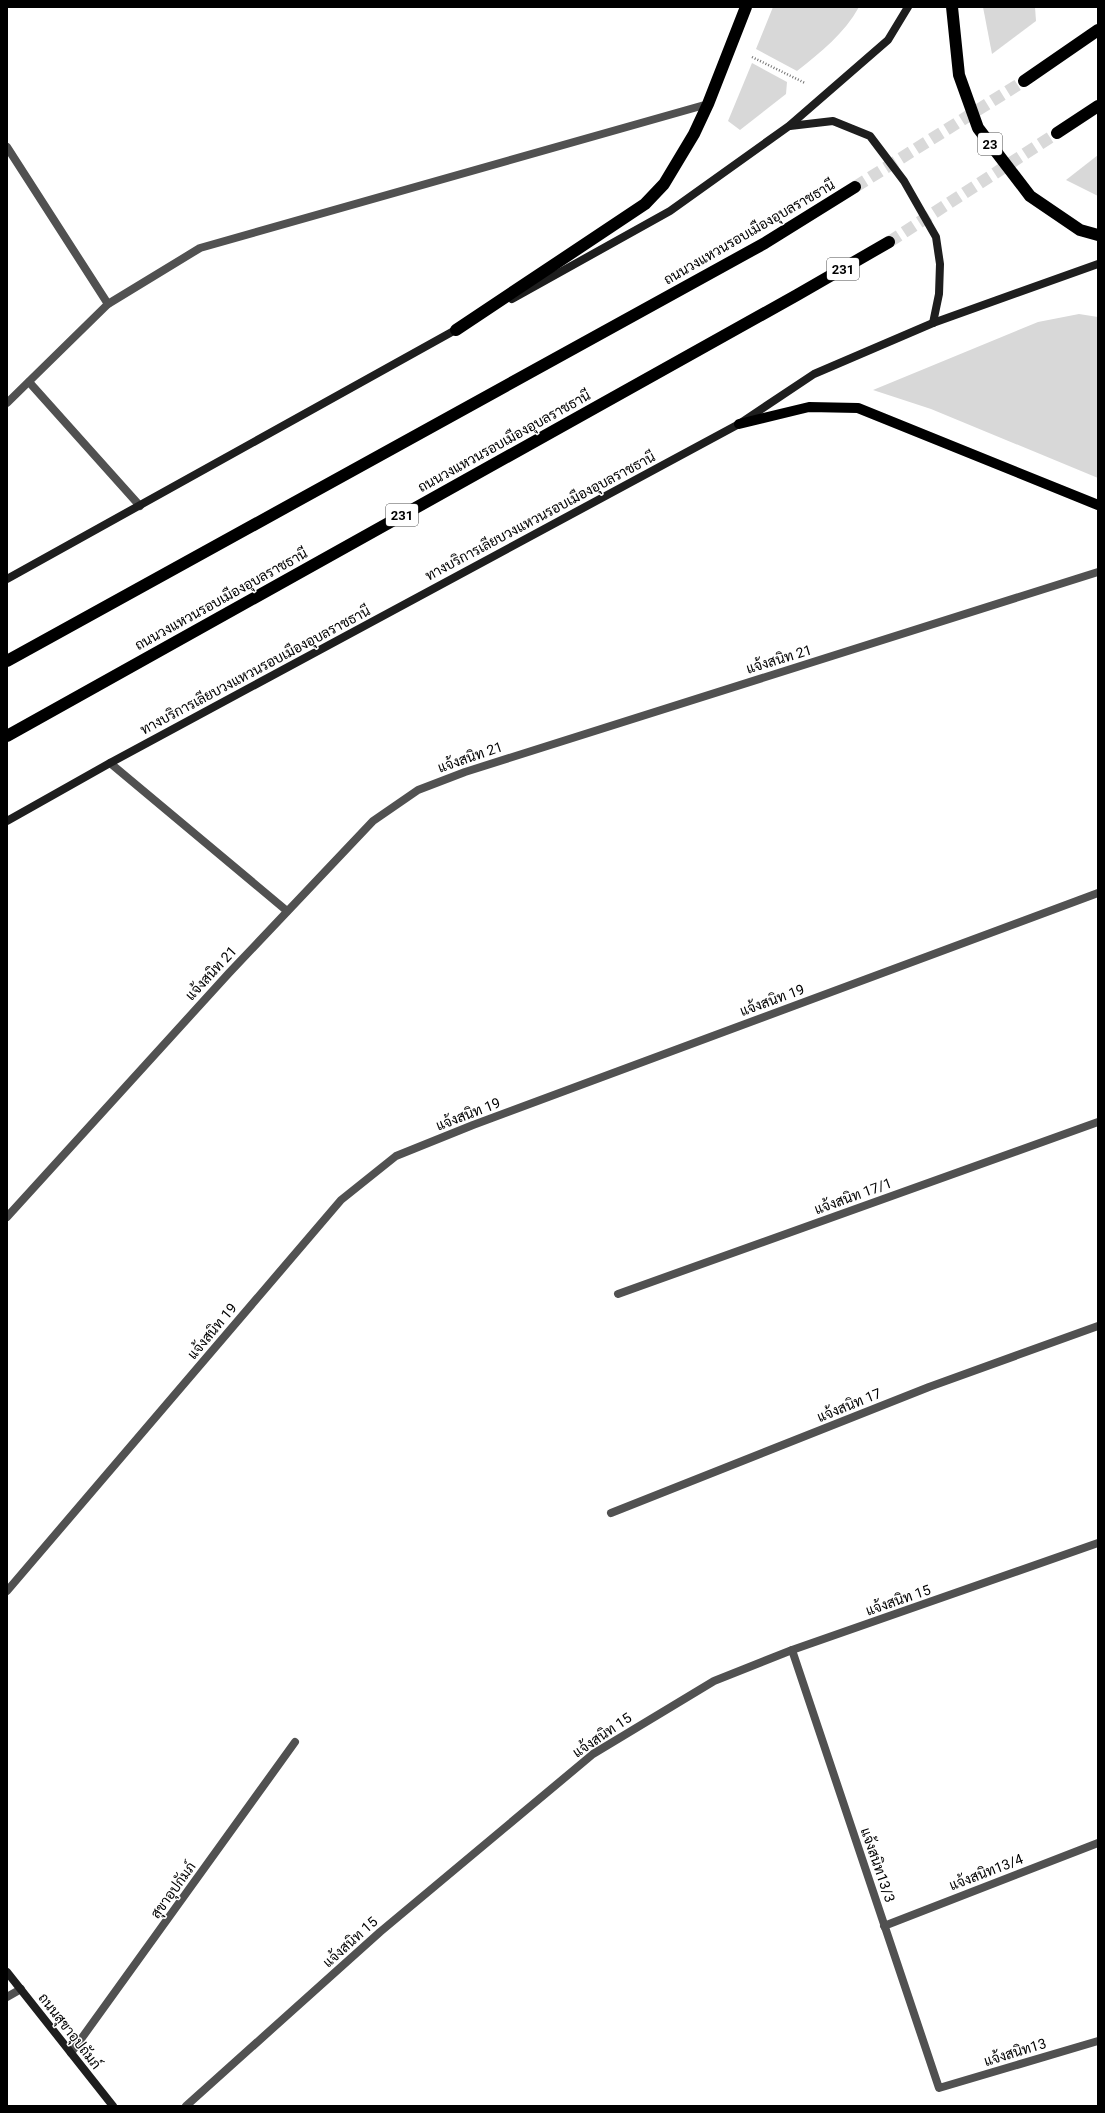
<svg xmlns="http://www.w3.org/2000/svg" width="1105" height="2113" viewBox="0 0 1105 2113" font-family="Roboto,Sarabun,sans-serif">
<rect width="100%" height="100%" fill="#fff"/>
<!-- green -->
<g fill="#d8d8d8">
<path d="M773 7H859C844 34 821 52 797 71L756 49Z"/>
<polygon points="983,7 1035,7 1036,21 992,54"/>
<polygon points="752,63 787,82 786,94 740,130 728,121"/>
<polygon points="1098,155 1098,196 1066,180"/>
<polygon points="1079,314 1098,317 1098,478 931,409 873,390 1038,322"/>
</g>
<g fill="none" stroke-linecap="round" stroke-linejoin="round">
<!-- highway-tunnel -->
<g stroke="#d9d9d9" stroke-width="12" stroke-dasharray="12 6" stroke-linecap="butt">
<polyline points="855,187 1024,81"/>
<polyline points="889,242 1057,133"/>
</g>
<!-- path -->
<polyline stroke="#737373" stroke-width="2.5" stroke-dasharray="1 2" stroke-linecap="butt" points="752,57 805,83"/>
<!-- street -->
<g stroke="#515151" stroke-width="8">
<polyline points="7,147 108,304"/>
<polyline points="29,382 140,506"/>
<polyline points="7,403 108,304 200,248 708,104"/>
<polyline points="110,763 287,911"/>
<polyline points="7,1217 229,973 373,821 418,790 465,772 1098,572"/>
<polyline points="618,1294 1098,1122"/>
<polyline points="611,1513 929,1387 1098,1326"/>
<polyline points="7,1591 341,1200 396,1156 473,1125 1098,893"/>
<polyline points="792,1650 939,2088 1098,2041"/>
<polyline points="884,1926 1098,1843"/>
<polyline points="7,1997 21,1989"/>
<polyline points="71,2053 295,1742"/>
<polyline points="186,2106 380,1932 593,1754 714,1681 792,1650 1098,1543"/>
</g>
<!-- secondary -->
<g stroke="#1e1e1e" stroke-width="8">
<polyline points="790,126 833,121 870,136 904,181 936,237 940,264 939,294 933,323"/>
<polyline points="512,299 670,211 789,126 888,40 908,7"/>
<polyline points="7,579 459,328"/>
<polyline points="7,821 110,763 739,424 814,374 933,323 1098,264"/>
<polyline points="7,1972 113,2106"/>
</g>
<!-- primary -->
<polyline stroke="#000" stroke-width="10" points="739,424 809,407 858,408 1098,505"/>
<!-- highway -->
<g stroke="#000" stroke-width="12">
<polyline points="952,7 959,75 978,128 1030,196 1080,230 1098,235"/>
<polyline points="1024,81 1098,30"/>
<polyline points="1057,133 1098,106"/>
<polyline points="456,330 645,204 664,184 694,134 708,104 746,7"/>
<polyline points="7,661 765,243 855,187"/>
<polyline points="7,736 797,295 889,242"/>
</g>
</g>
<g text-anchor="middle" stroke-width="3" stroke-linejoin="round" paint-order="stroke">
<!-- shield labels -->
<g fill="#fff" stroke="#4c4c4c" stroke-width="1">
<rect x="978" y="133" width="24" height="22" rx="3"/>
<rect x="827" y="258" width="32" height="22" rx="3"/>
<rect x="386" y="504" width="32" height="22" rx="3"/>
</g>
<g font-size="13" font-weight="bold" fill="#000">
<text x="990" y="149">23</text>
<text x="843" y="274">231</text>
<text x="402" y="520">231</text>
</g>
<!-- street labels -->
<g font-size="14" fill="#000" stroke="#fff">
<text transform="translate(749 232) rotate(-30)" y="5">ถนนวงแหวนรอบเมืองอุบลราชธานี</text>
<text transform="translate(504 441) rotate(-29)" y="5">ถนนวงแหวนรอบเมืองอุบลราชธานี</text>
<text transform="translate(540 516) rotate(-28)" y="5">ทางบริการเลียบวงแหวนรอบเมืองอุบลราชธานี</text>
<text transform="translate(221 599) rotate(-29)" y="5">ถนนวงแหวนรอบเมืองอุบลราชธานี</text>
<text transform="translate(779 659) rotate(-17)" y="5">แจ้งสนิท 21</text>
<text transform="translate(255 670) rotate(-28)" y="5">ทางบริการเลียบวงแหวนรอบเมืองอุบลราชธานี</text>
<text transform="translate(470 757) rotate(-19)" y="5">แจ้งสนิท 21</text>
<text transform="translate(211 973) rotate(-47)" y="5">แจ้งสนิท 21</text>
<text transform="translate(772 1000) rotate(-20)" y="5">แจ้งสนิท 19</text>
<text transform="translate(468 1114) rotate(-21)" y="5">แจ้งสนิท 19</text>
<text transform="translate(853 1196) rotate(-20)" y="5">แจ้งสนิท 17/1</text>
<text transform="translate(212 1331) rotate(-50)" y="5">แจ้งสนิท 19</text>
<text transform="translate(849 1405) rotate(-22)" y="5">แจ้งสนิท 17</text>
<text transform="translate(898 1600) rotate(-19)" y="5">แจ้งสนิท 15</text>
<text transform="translate(602 1735) rotate(-34)" y="5">แจ้งสนิท 15</text>
<text transform="translate(878 1865) rotate(71)" y="5">แจ้งสนิท13/3</text>
<text transform="translate(986 1872) rotate(-21)" y="5">แจ้งสนิท13/4</text>
<text transform="translate(173 1890) rotate(-54)" y="5">สุขาอุปกัมภ์</text>
<text transform="translate(350 1942) rotate(-42)" y="5">แจ้งสนิท 15</text>
<text transform="translate(70 2031) rotate(52)" y="5">ถนนสุขาอุปถัมภ์</text>
<text transform="translate(1015 2052) rotate(-17)" y="5">แจ้งสนิท13</text>
</g>
</g>
<!-- border -->
<rect width="1105" height="2113" fill="none" stroke="#000000" stroke-width="16"/>
</svg>
